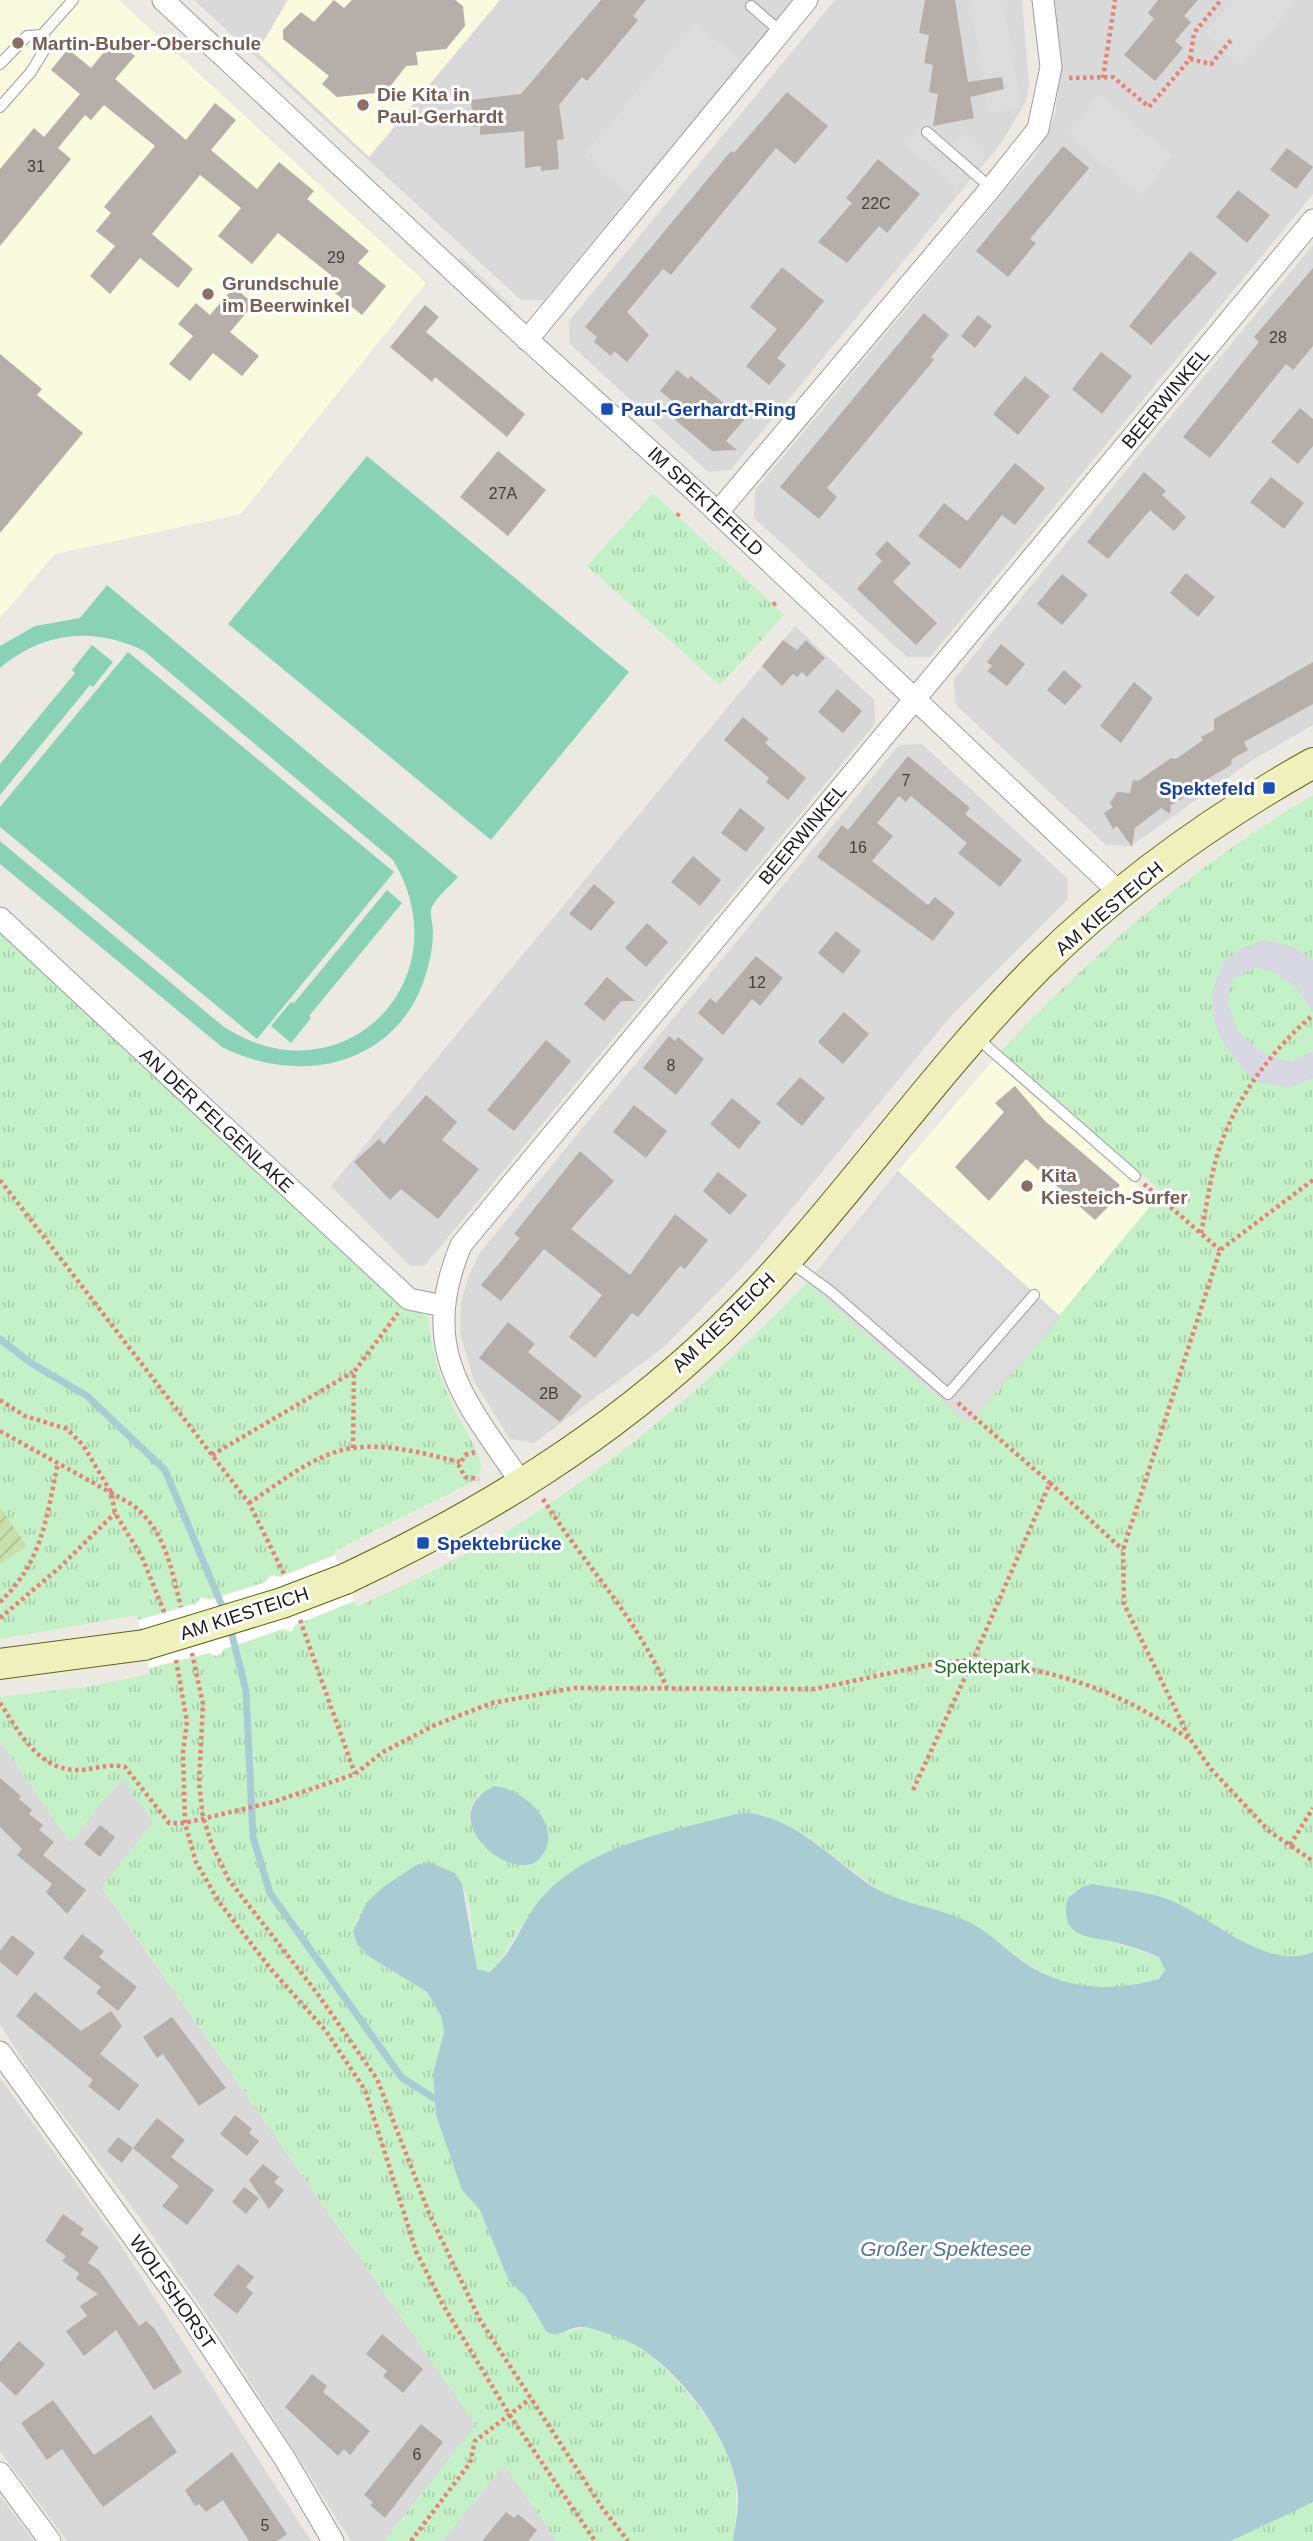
<svg xmlns="http://www.w3.org/2000/svg" width="1313" height="2541" viewBox="0 0 1313 2541" font-family="Helvetica,sans-serif">
<defs>
<pattern id="park-tufts" width="24" height="20" patternUnits="userSpaceOnUse" patternTransform="scale(1.75)"><rect width="24" height="20" fill="#c4f1c7"/><path d="M3 7l-1-3M5 7V3M7 7l1-3M15 17l-1-3M17 17v-4M19 17l1-3" fill="none" stroke="#a8ceaa"/></pattern>
<pattern id="garden-furrows" width="10" height="10" patternUnits="userSpaceOnUse" patternTransform="scale(1.75)"><rect width="10" height="10" fill="#c8e0ae"/><path d="M-1 1l2-2M0 10L10 0M9 11l2-2" fill="none" stroke="#abc095"/></pattern>
</defs>
<rect width="100%" height="100%" fill="#ece9e3"/>
<!-- residential -->
<g fill="#dad9d9">
<polygon points="194,0 792,0 544,300 521,300"/>
<polygon points="835,0 1022,0 1029,85 1025,103 1002,142 730,470 708,472 570,344 569,321"/>
<polygon points="1055,0 1313,0 1313,194 930,657 907,657 754,518 755,490 1035,155 1047,135 1055,114 1060,70"/>
<polygon points="1313,245 1313,725 1254,759 1131,846 1106,845 955,704 954,679"/>
<polygon points="795,626 874,700 875,724 424,1266 410,1266 331,1186"/>
<polygon points="922,744 1068,879 1067,900 951,1016 750,1259 664,1347 534,1443 510,1439 474,1381 460,1333 461,1303 469,1275 481,1251 899,745"/>
<polygon points="0,1741 70,1842 122,1778 153,1822 102,1888 476,2425 384,2541 351,2541 219,2333 138,2215 29,2070 0,2024"/>
<polygon points="0,2078 116,2238 311,2541 67,2541 0,2451"/>
<polygon points="504,2465 557,2541 442,2541"/>
<polygon points="0,2496 34,2541 0,2541"/>
</g>
<!-- education -->
<g fill="#fafade">
<polygon points="0,0 119,0 426,283 241,514 55,554 0,618"/>
<polygon points="288,0 500,0 369,157 257,52"/>
<polygon points="994,1059 1156,1201 1061,1317 898,1171"/>
</g>
<!-- park -->
<g fill="url(#park-tufts)" fill-rule="evenodd">
<polygon points="653,493 784,615 720,685 587,566"/>
<path d="M1313 795V1952L1292 1958 1263 1952 1168 1900 1106 1940 1159 1957 1164 1964V1975L1153 1981 1113 1988H1092L1056 1980 1026 1963 986 1933 887 1896 811 1839 767 1816 750 1813 679 1830 621 1848 592 1861 523 1923 497 1966 482 1973C472 1966 475 1958 474 1948 472 1908 468 1861 418 1864L357 1919 353 1931 357 1944 368 1956 427 1992 441 2016 444 2032 433 2074 434 2098 436 2115 462 2190 480 2210 509 2281 525 2296 539 2321 560 2335C623 2299 711 2410 730 2461 740 2488 736 2514 733 2541H557L504 2465 442 2541H384L476 2425 102 1887 153 1822 122 1779 70 1842 0 1741V1697L92 1686 150 1674 149 1668 209 1653 213 1656 222 1654 223 1649 283 1629 294 1630 295 1625 354 1601 357 1607C417 1579 480 1550 536 1513 636 1447 723 1369 807 1283L969 1424 1162 1192 1000 1052C1098 949 1191 868 1313 795ZM480 1793 536 1810 549 1836 469 1823 471 1806Z"/>
<path d="M0 932 396 1301 428 1317C432 1352 440 1383 457 1415 467 1434 477 1447 482 1468L474 1481 334 1551 335 1555 280 1578 267 1577 266 1582 138 1620 137 1615 0 1639V1564L27 1546 0 1507Z"/>
<polygon points="1313,2502 1313,2541 1231,2541 1304,2505"/>
</g>
<!-- garden -->
<polygon fill="url(#garden-furrows)" points="0,1507 27,1546 0,1564"/>
<!-- pitch -->
<g fill="#8ad2b5">
<polygon points="367,456 629,672 491,840 228,624"/>
<path d="M107 585 458 877C451 885 433 900 431 910 430 916 433 925 433 931 433 949 429 966 423 983 391 1068 297 1085 222 1047L0 864V841L224 1027C342 1103 465 980 393 860L144 651C93 626 43 632 0 668V646L35 626 80 618Z"/>
<polygon points="92,645 113,662 93,687 90,685 0,795 0,764 75,673 72,670"/>
<polygon points="128,652 394,872 257,1039 0,827 0,807"/>
<polygon points="387,890 402,903 309,1016 311,1018 291,1043 271,1026 291,1002 294,1003"/>
</g>
<!-- parking -->
<g fill="#dcdcdc">
<polygon points="970,0 1004,0 1021,108 988,113"/>
<polygon points="1232,0 1297,0 1241,65 1204,33"/>
<polygon points="695,22 741,61 631,195 583,156"/>
<polygon points="1099,94 1173,156 1141,195 1067,134"/>
<polygon points="924,120 953,146 965,133 988,154 956,189 904,143"/>
<polygon points="461,257 513,306 508,311 456,262"/>
<polygon points="898,1171 1061,1317 969,1424 807,1283"/>
</g>
<!-- plaza -->
<polygon fill="#d7d8e1" points="1265,940 1291,946 1313,960 1313,1012 1297,988 1272,971 1255,967 1232,979 1228,1004 1238,1031 1264,1054 1292,1062 1313,1051 1313,1078 1289,1088 1261,1083 1243,1070 1220,1038 1213,1016 1212,991 1223,962 1241,948"/>
<!-- water -->
<g fill="#a8cbd4">
<path d="M495 1786C525 1790 566 1827 540 1858 514 1888 429 1816 495 1786Z"/>
<path d="M750 1813C795 1820 831 1857 867 1883 899 1905 937 1906 971 1923 989 1933 1006 1949 1022 1961 1064 1991 1112 1992 1159 1979L1165 1970 1159 1957C1143 1950 1127 1945 1110 1941 1083 1936 1059 1935 1068 1898L1082 1887 1093 1884C1117 1889 1144 1891 1167 1899 1211 1915 1265 1972 1313 1952V2502L1231 2541H733C735 2526 739 2508 738 2493 732 2435 668 2351 612 2335 602 2332 591 2327 581 2327 567 2327 559 2340 546 2331L525 2296 509 2281 480 2210 462 2190 436 2115 433 2074 444 2032 441 2016 427 1992 368 1956 357 1944 353 1931 367 1902 382 1888 418 1864 431 1863 455 1873 462 1884 477 1969 489 1972C515 1953 522 1917 545 1894 592 1844 673 1831 736 1814Z"/>
</g>
<!-- pier -->
<polygon fill="#fff" points="335,1555 354,1601 295,1625 291,1632 283,1629 224,1649 218,1656 209,1653 149,1668 138,1620 196,1604 201,1597 210,1600 266,1582 271,1575 280,1577"/>
<g fill="none" stroke-linecap="round" stroke-linejoin="round">
<!-- stream -->
<g stroke="#a8cbd4" stroke-width="7">
<polyline points="0,1339 31,1363 87,1396 165,1470 225,1613"/>
<polyline points="230,1627 246,1691 253,1837 270,1893 402,2078 434,2098"/>
</g>
</g>
<!-- building -->
<g fill="#b5aea9">
<polygon points="334,0 344,8 352,0 455,0 463,6 465,26 446,49 416,52 418,65 406,66 386,92 337,97 322,84 329,76 283,39 283,30 301,12 314,22"/>
<polygon points="601,0 646,0 633,16 638,20 615,48 587,81 582,77 559,105 564,139 557,140 559,169 541,171 541,166 525,168 524,131 480,135 480,126 473,127 471,100 521,94"/>
<polygon points="925,0 955,0 968,82 1002,77 1004,89 970,97 974,118 933,126 938,94 929,92 933,65 924,63 929,35 919,33"/>
<polygon points="1158,0 1198,0 1184,16 1191,22 1175,41 1183,48 1155,81 1124,55 1154,19 1148,13"/>
<polygon points="115,39 135,56 115,79 186,140 215,103 236,120 211,150 257,189 279,162 314,191 307,199 369,251 358,263 386,286 362,315 325,285 332,276 278,233 252,264 218,236 241,208 200,175 152,234 193,269 178,288 140,258 110,294 90,276 115,246 96,231 111,213 104,207 155,146 104,105 91,120 85,115 58,148 71,159 0,246 0,169 34,128 44,137 80,94 51,70 68,49 91,68"/>
<polygon points="787,92 828,126 795,164 776,148 671,275 663,269 627,312 649,335 627,362 614,351 611,356 594,342 597,337 585,327 731,151 734,153"/>
<polygon points="1063,146 1089,168 1030,239 1036,243 1008,277 976,251"/>
<polygon points="1287,148 1313,167 1296,189 1270,170"/>
<polygon points="878,159 920,194 887,233 879,226 847,263 818,242 852,203 846,198"/>
<polygon points="1238,190 1270,215 1247,243 1216,217"/>
<polygon points="1190,251 1217,273 1151,345 1129,326"/>
<polygon points="782,267 824,301 777,358 786,365 769,385 746,366 777,329 750,307"/>
<polygon points="1313,268 1313,346 1293,370 1286,364 1210,458 1183,437 1259,342 1254,337"/>
<polygon points="234,287 254,304 230,332 259,356 242,376 213,353 190,381 169,364 193,336 178,324 196,303 210,315"/>
<polygon points="425,305 439,317 426,332 525,414 507,437 435,377 432,382 390,347"/>
<polygon points="924,313 949,335 931,357 934,360 827,488 837,497 819,519 780,487"/>
<polygon points="978,315 992,326 975,348 961,336"/>
<polygon points="1101,352 1132,376 1102,414 1072,389"/>
<polygon points="0,354 42,389 37,395 83,433 0,533"/>
<polygon points="677,370 688,379 691,376 744,420 726,441 737,450 712,451 666,412 674,402 660,391"/>
<polygon points="1025,376 1050,396 1018,435 993,414"/>
<polygon points="1300,408 1313,419 1313,446 1298,464 1271,442"/>
<polygon points="498,451 546,490 508,536 460,497"/>
<polygon points="1015,463 1045,488 1015,525 1002,515 960,569 918,536 944,503 967,521"/>
<polygon points="1144,472 1166,491 1162,495 1186,517 1174,531 1150,510 1108,559 1087,542"/>
<polygon points="1271,477 1304,503 1284,529 1250,502"/>
<polygon points="887,541 911,563 893,582 937,623 916,645 857,589 882,561 875,554"/>
<polygon points="1186,573 1215,597 1198,617 1170,593"/>
<polygon points="1062,574 1088,595 1062,625 1037,604"/>
<polygon points="783,640 797,650 806,640 825,658 807,677 802,672 797,677 793,674 782,686 762,666"/>
<polygon points="1001,644 1025,664 1007,686 987,671 992,666 987,662"/>
<polygon points="1313,662 1313,704 1244,742 1248,750 1232,759 1231,765 1184,793 1183,798 1171,805 1170,814 1161,808 1135,828 1132,847 1117,826 1113,829 1104,813 1113,807 1110,803 1117,792 1130,793 1133,780 1138,781 1171,758 1176,759 1203,740 1201,737 1214,730 1214,719"/>
<polygon points="1064,670 1082,686 1065,705 1047,690"/>
<polygon points="1134,682 1153,698 1121,743 1100,726"/>
<polygon points="837,689 862,711 843,733 818,712"/>
<polygon points="743,717 769,739 765,743 806,778 788,800 766,782 769,778 724,740"/>
<polygon points="908,756 970,808 965,814 1022,860 1000,887 958,853 967,843 911,796 906,802 899,796 877,823 893,836 872,861 928,905 935,897 955,913 933,941 817,857 842,825 848,830"/>
<polygon points="740,808 765,828 746,852 721,833"/>
<polygon points="693,856 721,880 700,906 671,882"/>
<polygon points="594,884 615,902 591,931 569,914"/>
<polygon points="647,923 668,942 646,967 625,948"/>
<polygon points="836,931 861,951 843,974 818,953"/>
<polygon points="756,956 783,978 760,1006 752,999 723,1035 698,1013 710,998 716,1003"/>
<polygon points="607,977 635,1001 621,1001 604,1021 584,1004"/>
<polygon points="844,1012 869,1034 843,1064 818,1042"/>
<polygon points="669,1036 675,1041 678,1037 704,1059 676,1095 643,1068"/>
<polygon points="546,1040 571,1061 514,1131 487,1110"/>
<polygon points="800,1077 825,1098 802,1126 776,1104"/>
<polygon points="1015,1086 1045,1121 1120,1185 1108,1198 1112,1203 1095,1220 1026,1159 989,1201 955,1167 1004,1112 995,1103"/>
<polygon points="426,1095 457,1122 442,1140 479,1169 438,1219 401,1189 390,1200 354,1162 379,1139 384,1144"/>
<polygon points="732,1098 761,1122 739,1149 710,1124"/>
<polygon points="634,1105 667,1131 646,1158 613,1132"/>
<polygon points="580,1151 614,1181 571,1229 630,1275 675,1214 708,1240 685,1269 680,1266 638,1317 632,1313 595,1358 569,1337 602,1295 544,1249 501,1301 481,1285 520,1238 514,1234"/>
<polygon points="718,1172 747,1195 730,1215 703,1191"/>
<polygon points="508,1322 535,1344 528,1352 582,1396 560,1422 479,1358"/>
<polygon points="0,1778 21,1796 19,1799 32,1810 29,1814 43,1825 39,1830 54,1842 43,1855 86,1890 67,1914 46,1892 52,1884 17,1855 22,1849 0,1827"/>
<polygon points="100,1825 115,1837 100,1857 84,1844"/>
<polygon points="82,1934 104,1951 99,1957 137,1987 118,2011 96,1993 101,1987 63,1958"/>
<polygon points="12,1935 35,1953 17,1976 0,1962 0,1951"/>
<polygon points="35,1992 81,2031 111,2011 122,2026 100,2054 139,2085 119,2111 88,2086 93,2080 16,2016"/>
<polygon points="172,2017 226,2088 199,2106 163,2054 157,2058 143,2037"/>
<polygon points="235,2115 252,2129 249,2133 259,2141 247,2156 220,2134"/>
<polygon points="157,2118 185,2140 171,2157 214,2190 187,2225 162,2206 179,2186 133,2148 122,2163 107,2151 118,2137 133,2148"/>
<polygon points="263,2164 279,2177 274,2182 284,2190 269,2209 249,2180"/>
<polygon points="244,2187 259,2198 246,2214 232,2202"/>
<polygon points="63,2214 84,2229 80,2234 99,2247 88,2263 99,2270 139,2326 146,2321 154,2328 182,2372 154,2390 116,2330 84,2356 66,2331 87,2316 80,2306 98,2294 76,2279 79,2273 62,2261 66,2256 45,2241"/>
<polygon points="238,2264 254,2277 246,2287 253,2293 237,2314 213,2295"/>
<polygon points="382,2334 423,2369 403,2393 383,2376 387,2371 366,2354"/>
<polygon points="19,2341 45,2364 16,2396 0,2381 0,2362"/>
<polygon points="312,2374 327,2386 323,2392 370,2431 350,2455 344,2449 338,2456 285,2407"/>
<polygon points="53,2400 94,2455 151,2415 177,2452 103,2507 62,2449 47,2460 21,2423"/>
<polygon points="421,2424 443,2442 385,2518 370,2505 373,2502 364,2495"/>
<polygon points="232,2452 287,2534 277,2541 249,2541 223,2500 206,2512 199,2504 195,2506 185,2490"/>
<polygon points="506,2512 514,2518 518,2514 537,2530 528,2541 482,2541"/>
</g>
<g fill="none" stroke-linecap="round" stroke-linejoin="round">
<!-- lane casing -->
<g stroke="#9d9d9d" stroke-width="12">
<g id="lane">
<polyline points="751,6 781,32"/>
<polyline points="0,64 27,36 42,35 73,0"/>
<polyline points="0,107 31,72 48,44 42,35"/>
<polyline points="927,132 991,188"/>
<polyline points="976,1037 1135,1176"/>
<polyline points="789,1261 830,1291 948,1394 1034,1295"/>
</g>
</g>
<!-- street casing -->
<g stroke="#9d9d9d" stroke-width="23">
<g id="street">
<polyline points="163,0 508,322 698,494 1120,893"/>
<polyline points="527,340 807,0"/>
<polyline points="718,512 991,188 1038,129 1051,67 1043,0"/>
<polyline points="0,918 409,1299 443,1306"/>
<path d="M523 1485C465 1400 417 1352 461 1245L1313 220"/>
<polyline points="0,2052 191,2317 285,2459 333,2541"/>
<polyline points="0,2473 50,2541"/>
</g>
</g>
<!-- secondary casing -->
<g stroke="#5d6412" stroke-width="32">
<g id="secondary">
<path d="M345 1579C481 1515 609 1437 718 1332 835 1219 925 1080 1040 965 1120 886 1215 818 1313 763"/>
<polyline points="0,1664 144,1645"/>
</g>
</g>
<!-- path -->
<g stroke="#e78279" stroke-width="4.5" stroke-dasharray="3.5 3.5" stroke-linecap="butt">
<polyline points="1190,59 1194,33 1221,0"/>
<polyline points="1069,78 1113,77 1149,107 1190,59 1211,64 1231,40"/>
<polyline points="1103,78 1115,0"/>
<polyline points="677,516 681,512"/>
<polyline points="773,605 777,602"/>
<polyline points="0,1180 249,1503 285,1576"/>
<polyline points="1313,1180 1220,1250 1123,1550 1124,1604 1190,1739 1211,1769 1269,1831 1313,1861"/>
<polyline points="1144,1184 1220,1250"/>
<path d="M1201 1233C1206 1210 1209 1186 1215 1163 1230 1106 1268 1053 1313 1015"/>
<polyline points="0,1400 25,1416 67,1429 83,1445 111,1492 115,1513 142,1557 165,1614"/>
<polyline points="958,1403 1050,1483"/>
<path d="M0 1431 133 1505C166 1532 171 1568 181 1607"/>
<polyline points="353,1448 354,1372 398,1313"/>
<polyline points="475,1452 465,1455 459,1466 465,1477 479,1479"/>
<polyline points="212,1455 353,1372"/>
<path d="M543 1499C585 1566 634 1613 667 1688"/>
<path d="M249 1503C280 1483 315 1453 353 1448 389 1443 425 1454 460 1462"/>
<path d="M0 1602C43 1561 46 1518 58 1463"/>
<polyline points="0,1618 59,1568 115,1513"/>
<polyline points="300,1620 355,1774"/>
<polyline points="192,1653 203,1704 199,1783 203,1817 212,1845 229,1880 317,1993 377,2079 429,2213 480,2320 603,2509 628,2541"/>
<polyline points="176,1660 187,1722 183,1752 185,1823 196,1862 219,1902 270,1968 326,2031 365,2090 416,2251 443,2305 509,2414 595,2541"/>
<path d="M0 1703C20 1733 39 1772 81 1770 95 1769 111 1763 125 1767L169 1823H185L273 1802 355 1774 383 1752 435 1725 492 1703 574 1688 815 1689 938 1663 973 1660 1050 1483 1123 1550"/>
<path d="M913 1790 973 1660C1057 1670 1119 1690 1189 1739"/>
<polyline points="1290,1845 1313,1808"/>
<polyline points="411,2541 470,2463 475,2441 530,2399"/>
</g>
<!-- lane -->
<use href="#lane" stroke="#fff" stroke-width="10"/>
<!-- street -->
<use href="#street" stroke="#fff" stroke-width="21"/>
<!-- secondary -->
<use href="#secondary" stroke="#eff0bc" stroke-width="30"/>
<!-- secondary-bridge casing -->
<g stroke="#5d6412" stroke-width="32" stroke-linecap="butt">
<polyline id="secondary-bridge" points="144,1645 282,1603 345,1579"/>
</g>
<!-- secondary-bridge -->
<use href="#secondary-bridge" stroke="#eff0bc" stroke-width="30"/>
</g>
<!-- markers -->
<g fill="#8d6e63" stroke="#fff" stroke-width="2.5">
<circle cx="18" cy="43" r="7"/>
<circle cx="363" cy="105" r="7"/>
<circle cx="208" cy="294" r="7"/>
<circle cx="1027" cy="1186" r="7"/>
</g>
<g fill="#1a4fb4" stroke="#fff" stroke-width="2.5">
<rect x="600" y="402" width="14" height="14" rx="3.5"/>
<rect x="1262" y="781" width="14" height="14" rx="3.5"/>
<rect x="416" y="1536" width="14" height="14" rx="3.5"/>
</g>
<g text-anchor="middle" stroke-width="6" stroke-linejoin="round" paint-order="stroke">
<!-- number labels -->
<g font-size="16" fill="#42403f">
<text x="36" y="172">31</text>
<text x="876" y="209">22C</text>
<text x="336" y="263">29</text>
<text x="1278" y="343">28</text>
<text x="503" y="499">27A</text>
<text x="906" y="786">7</text>
<text x="858" y="853">16</text>
<text x="757" y="988">12</text>
<text x="671" y="1071">8</text>
<text x="549" y="1399">2B</text>
<text x="417" y="2460">6</text>
<text x="265" y="2531">5</text>
</g>
<!-- education labels -->
<g font-size="19" font-weight="bold" fill="#785e54" stroke="#fff" text-anchor="start">
<text x="32" y="50">Martin-Buber-Oberschule</text>
<text x="377" y="101">Die Kita in<tspan x="377" dy="22">Paul-Gerhardt</tspan></text>
<text x="222" y="290">Grundschule<tspan x="222" dy="22">im Beerwinkel</tspan></text>
<text x="1041" y="1182">Kita<tspan x="1041" dy="22">Kiesteich-Surfer</tspan></text>
</g>
<!-- street labels -->
<g font-size="19" fill="#1c1c1c" stroke="#fff">
<text transform="translate(1165 398) rotate(-50)" y="7">BEERWINKEL</text>
<text transform="translate(706 501) rotate(43)" y="7">IM SPEKTEFELD</text>
<text transform="translate(802 834) rotate(-50)" y="7">BEERWINKEL</text>
<text transform="translate(1109 908) rotate(-40)" y="7">AM KIESTEICH</text>
<text transform="translate(217 1120) rotate(43)" y="7">AN DER FELGENLAKE</text>
<text transform="translate(723 1322) rotate(-44)" y="7">AM KIESTEICH</text>
<text transform="translate(244 1613) rotate(-18)" y="7">AM KIESTEICH</text>
<text transform="translate(173 2292) rotate(55)" y="7">WOLFSHORST</text>
</g>
<!-- transit labels -->
<g font-size="19" font-weight="bold" fill="#164399" stroke="#fff" text-anchor="start">
<text x="621" y="416">Paul-Gerhardt-Ring</text>
<text x="1255" y="795" text-anchor="end">Spektefeld</text>
<text x="437" y="1550">Spektebrücke</text>
</g>
<!-- park labels -->
<g font-size="19" fill="#196b1e" stroke="#fff">
<text x="982" y="1673">Spektepark</text>
</g>
<!-- water labels -->
<g font-size="21" font-style="italic" fill="#527698" stroke="#fff">
<text x="946" y="2256">Großer Spektesee</text>
</g>
</g>
</svg>
